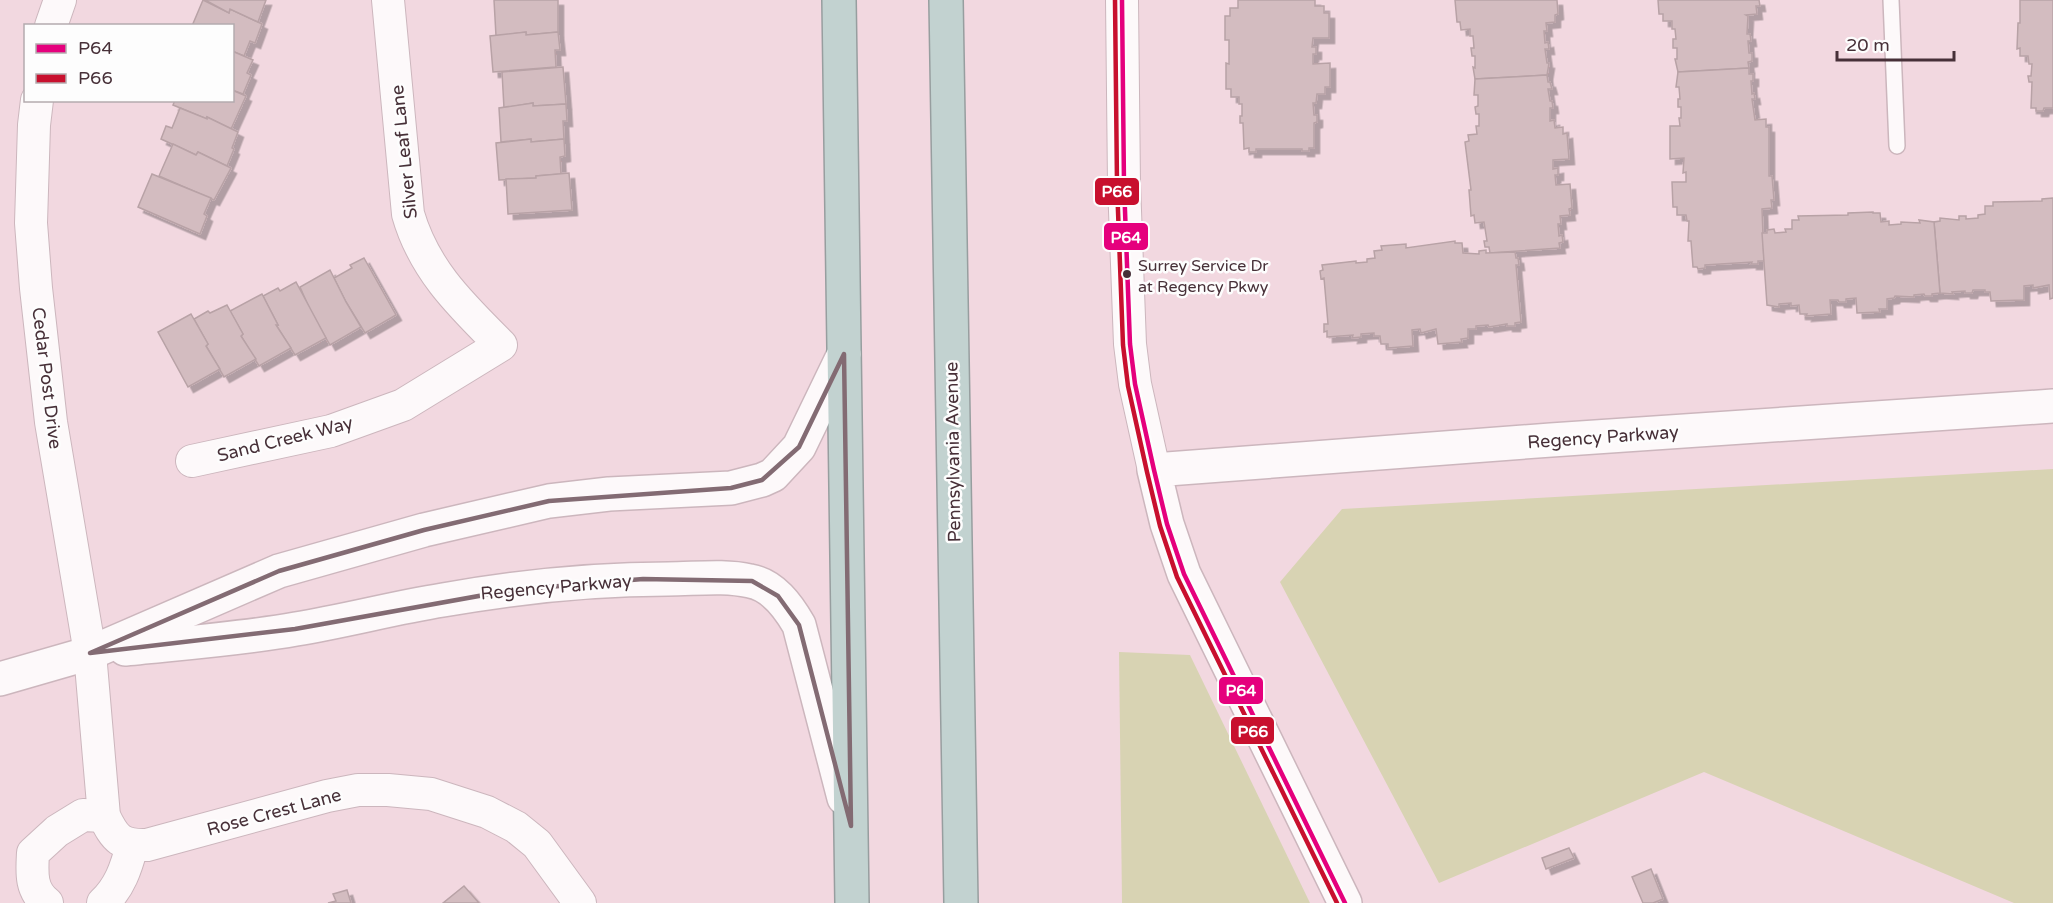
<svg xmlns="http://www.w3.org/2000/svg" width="2053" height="903" viewBox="0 0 2053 903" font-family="'Varela Round',sans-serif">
<defs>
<filter id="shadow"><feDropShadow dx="5.5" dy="5.5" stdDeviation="0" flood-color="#0004"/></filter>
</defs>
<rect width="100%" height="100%" fill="#f2d8e0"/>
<!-- green -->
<g fill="#d8d3b3">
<polygon points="2053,469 2053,903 2014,903 1704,772 1439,883 1280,582 1342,509"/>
<polygon points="1119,652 1190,655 1310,903 1122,903"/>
</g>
<!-- building -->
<g fill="#d3bcc0" stroke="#b8a2a6" stroke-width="1.5" filter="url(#shadow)">
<polygon points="203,0 229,13 230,9 262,24 255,43 250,41 244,56 232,51 232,26 192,26"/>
<polygon points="205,0 266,0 258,22 230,9 229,13"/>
<polygon points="494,0 558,0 558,32 526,35 526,32 496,36"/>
<polygon points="1238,0 1315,0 1315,6 1324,6 1324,13 1329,13 1329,38 1313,38 1312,47 1316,47 1316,54 1313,54 1313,64 1330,63 1330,87 1325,87 1325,94 1317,94 1316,103 1313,103 1314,115 1317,115 1317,122 1314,123 1314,148 1309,148 1309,151 1302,151 1302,149 1256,149 1256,152 1249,152 1249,148 1244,149 1243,123 1240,123 1240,116 1242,116 1242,104 1239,104 1239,97 1231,97 1231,89 1226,89 1226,63 1229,64 1229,40 1225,40 1225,16 1230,16 1230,8 1238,8"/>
<polygon points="1455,0 1557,0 1558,14 1555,15 1555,22 1546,23 1547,31 1544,31 1545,43 1548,42 1549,49 1545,49 1547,63 1549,63 1547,75 1475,79 1473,67 1475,68 1475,56 1472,56 1471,48 1474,48 1473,36 1470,36 1470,29 1461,30 1460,22 1457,22"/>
<polygon points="1658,0 1759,0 1760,6 1756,6 1757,14 1746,15 1748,16 1747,34 1750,34 1751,41 1748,41 1749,53 1752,53 1752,61 1748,62 1749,68 1678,72 1675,59 1677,59 1677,48 1673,48 1673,39 1676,39 1675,29 1672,29 1672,21 1663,21 1663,14 1659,14"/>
<polygon points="2020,0 2053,0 2053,108 2044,108 2043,111 2036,111 2036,108 2031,108 2032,82 2029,82 2028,76 2031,76 2032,64 2029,64 2028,56 2020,56 2020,48 2017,49 2018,23 2020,23"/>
<polygon points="526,32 526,35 558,32 560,50 555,50 556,67 493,72 490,36"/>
<polygon points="232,51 253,60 247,73 251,75 243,94 232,90"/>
<polygon points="563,67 566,104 533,106 533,103 504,108 502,72"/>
<polygon points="1749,68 1749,74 1753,74 1753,81 1751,81 1752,94 1754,93 1755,99 1752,99 1755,120 1766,119 1766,127 1769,127 1769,176 1772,176 1774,200 1771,200 1772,208 1762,209 1764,261 1758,261 1758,264 1751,264 1752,262 1705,265 1705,268 1698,269 1697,267 1693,267 1691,241 1688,241 1689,221 1687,221 1686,215 1677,215 1677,207 1673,207 1672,182 1686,182 1686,172 1683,173 1684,158 1670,159 1670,126 1680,126 1679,118 1681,118 1681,107 1678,107 1678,99 1680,99 1679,87 1676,87 1678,72"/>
<polygon points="1547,75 1548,82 1550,82 1552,89 1548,89 1550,101 1552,101 1553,108 1550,108 1550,121 1554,120 1555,128 1563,127 1563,134 1567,133 1569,159 1553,160 1553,169 1558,168 1558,175 1555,175 1556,185 1570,184 1572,208 1569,209 1570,215 1560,216 1561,224 1558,224 1559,236 1562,235 1563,242 1559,243 1560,248 1490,253 1489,247 1485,247 1484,241 1487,241 1484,222 1475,223 1474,215 1471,216 1469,190 1471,190 1465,142 1469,141 1468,135 1477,134 1476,126 1479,126 1479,114 1476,114 1475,107 1478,106 1478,95 1474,95 1475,79"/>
<polygon points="232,90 246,96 231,129 207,117 207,119 173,105 175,100 232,100"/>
<polygon points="533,103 533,106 566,104 567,121 563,121 564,139 531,142 531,139 501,142 499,108"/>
<polygon points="180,108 207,119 207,117 238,132 232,148 234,149 227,166 198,152 196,155 161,139 166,126 172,128"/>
<polygon points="531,139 531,142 564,139 565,156 560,157 561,174 536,176 536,178 499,180 496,143"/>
<polygon points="173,144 196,155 198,152 231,168 214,200 159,176"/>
<polygon points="569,173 572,210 508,214 506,179 536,178 536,176"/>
<polygon points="152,174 211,198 204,214 207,216 200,234 138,207"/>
<polygon points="2053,198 2053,298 2050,299 2049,285 2033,288 2033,285 2024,286 2024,300 1991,301 1990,292 1985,292 1985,290 1973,290 1972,293 1965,293 1965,291 1952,292 1953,294 1940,293 1934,222 1940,221 1940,218 1959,220 1959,216 1966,216 1966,219 1978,218 1978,215 1985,214 1985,206 1993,206 1993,202 2042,201 2042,199"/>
<polygon points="1873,212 1873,213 1880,213 1881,222 1889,221 1889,225 1901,224 1901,222 1920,223 1919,220 1934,222 1940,293 1932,294 1932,296 1925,296 1924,294 1914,295 1914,297 1895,296 1894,298 1887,299 1887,309 1879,309 1880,312 1857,313 1856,298 1846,299 1846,302 1839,302 1838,300 1830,300 1831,314 1806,316 1807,314 1800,314 1799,305 1791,306 1791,303 1779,304 1779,307 1767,305 1762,233 1767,233 1767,230 1774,229 1775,233 1786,232 1785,229 1792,229 1792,220 1799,220 1798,216 1848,215 1848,213"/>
<polygon points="1455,241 1455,243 1462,243 1463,253 1479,254 1479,251 1486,250 1486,253 1515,252 1516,258 1518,258 1519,265 1516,265 1521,322 1515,323 1515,326 1507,326 1507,324 1489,327 1488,325 1476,326 1476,329 1468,329 1468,338 1461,339 1462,342 1438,344 1436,329 1421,333 1420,329 1412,330 1413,346 1388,348 1388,344 1381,344 1380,336 1374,336 1374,333 1361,334 1361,337 1352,338 1353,335 1327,337 1327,331 1324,332 1324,324 1328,324 1324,278 1321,279 1320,271 1323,270 1322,265 1356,261 1356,263 1367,262 1367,259 1375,258 1374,251 1382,250 1381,246 1406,244 1406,248"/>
<polygon points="364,258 396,315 365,333 346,302 334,278 352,268 350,265"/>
<polygon points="330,270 346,302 361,327 330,345 311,312 300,287"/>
<polygon points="296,282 326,338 295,355 276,325 278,325 263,296 278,288 280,291"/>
<polygon points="262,294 278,325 276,325 291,348 259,366 241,336 243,334 230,311"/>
<polygon points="227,305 243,334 241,336 256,359 224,377 206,346 208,344 194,319 208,311 210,313"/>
<polygon points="191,314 208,344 206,346 220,369 188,387 158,332"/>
<polygon points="1569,848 1574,858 1546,869 1542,858"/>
<polygon points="1651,869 1663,899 1653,903 1643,903 1632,877"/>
<polygon points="464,886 479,903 443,903"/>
<polygon points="347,890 351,903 328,903 336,901 333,894"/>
</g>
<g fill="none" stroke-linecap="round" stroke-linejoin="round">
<!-- lane casing -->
<g stroke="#ccb6bd" stroke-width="18">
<polyline id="lane" points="1891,0 1897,146"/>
</g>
<!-- street casing -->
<g stroke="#ccb6bd" stroke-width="34">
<g id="street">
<polyline points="1122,0 1124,184 1130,344 1135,384 1154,470"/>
<polyline points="51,26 60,0"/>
<path d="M37 100 34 125 31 223 36 288 51 422 90 653 104 816C115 839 121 846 147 845L327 796 358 790H388L431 794 487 812 516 827 537 844 580 903"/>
<path d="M192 461 331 431 403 405 501 345C461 305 424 270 408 214L388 0"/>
<path d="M47 903C30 890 32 872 33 853L57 831 83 815 104 816"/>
<path d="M103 903C120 887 126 868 132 846"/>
</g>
</g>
<!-- secondary casing -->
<g stroke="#ccb6bd" stroke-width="36">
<g id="secondary">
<path d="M125 649C181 643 240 639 296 629 345 621 393 608 443 600 517 587 593 579 668 579 695 579 724 575 750 581 773 585 788 606 799 625L844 798"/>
<polyline points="0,679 90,653 279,571 424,530 549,501 609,494 731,488 762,480 773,475 799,447 844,354"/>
<polyline points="1345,903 1184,574 1167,524 1154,470 1551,440 2053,406"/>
</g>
</g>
<!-- highway casing -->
<g stroke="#979e9f" stroke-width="36">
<g id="highway">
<polyline points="839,0 852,903"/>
<polyline points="946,0 961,903"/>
</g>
</g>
<!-- lane -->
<use href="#lane" stroke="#fdf9fa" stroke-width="15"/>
<!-- street -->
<use href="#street" stroke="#fdf9fa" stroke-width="32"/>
<!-- secondary -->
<use href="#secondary" stroke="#fdf9fa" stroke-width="33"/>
<!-- highway -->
<use href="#highway" stroke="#c2d2d0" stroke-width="33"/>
<!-- bus-1 casing -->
<g stroke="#fdfdfd" stroke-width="9">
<polyline id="bus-1" points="1122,0 1124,184 1130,344 1135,384 1154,470 1167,524 1184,574 1345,903"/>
</g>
<!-- bus-2 casing -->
<g stroke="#fdfdfd" stroke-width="9">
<polyline id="bus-2" points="1115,0 1117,184 1123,345 1128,386 1147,472 1160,526 1177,577 1337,903"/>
</g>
<!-- bus-1 -->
<use href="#bus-1" stroke="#e5007d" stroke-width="4.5"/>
<!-- bus-2 -->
<use href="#bus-2" stroke="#c8102e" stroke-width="4.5"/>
</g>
<!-- marked area -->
<path fill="none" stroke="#836b73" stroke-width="4.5" stroke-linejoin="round" d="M844 354 851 826 799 625 778 596 752 581 643 579 512 590 295 629 90 653 279 571 424 530 549 501 731 488 762 480 799 447Z"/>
<!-- markers -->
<circle fill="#473038" stroke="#fdfdfd" stroke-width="2" cx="1127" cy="274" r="5"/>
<g text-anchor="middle" stroke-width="5" stroke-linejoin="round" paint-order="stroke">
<!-- bus labels -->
<g font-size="16" fill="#473038" stroke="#fdfdfd" text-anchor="start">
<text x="1138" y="271">Surrey Service Dr<tspan x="1138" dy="21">at Regency Pkwy</tspan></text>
</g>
<!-- street labels -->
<g font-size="18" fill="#473038" stroke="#fdfdfd">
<text transform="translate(404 152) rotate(-96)" y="6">Silver Leaf Lane</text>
<text transform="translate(47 378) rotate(83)" y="6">Cedar Post Drive</text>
<text transform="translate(1603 437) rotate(-4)" y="6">Regency Parkway</text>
<text transform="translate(285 439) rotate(-14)" y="6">Sand Creek Way</text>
<text transform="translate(953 452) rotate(-91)" y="6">Pennsylvania Avenue</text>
<text transform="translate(556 587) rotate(-5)" y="6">Regency Parkway</text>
<text transform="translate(274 812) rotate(-15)" y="6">Rose Crest Lane</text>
</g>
</g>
<g stroke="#fdfdfd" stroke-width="2">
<rect x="1094" y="177" width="46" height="29" rx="6" fill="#c8102e"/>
<rect x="1103" y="222" width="46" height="29" rx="6" fill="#e5007d"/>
<rect x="1218" y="676" width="46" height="29" rx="6" fill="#e5007d"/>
<rect x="1230" y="716" width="45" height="29" rx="6" fill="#c8102e"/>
</g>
<g font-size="16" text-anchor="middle" font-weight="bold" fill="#fff">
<text x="1117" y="197">P66</text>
<text x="1126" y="243">P64</text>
<text x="1241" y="696">P64</text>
<text x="1253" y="737">P66</text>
</g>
<!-- legend -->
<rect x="24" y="24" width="210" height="78" fill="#fdfdfd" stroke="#b4abae" stroke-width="1.5"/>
<rect x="36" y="44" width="30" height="9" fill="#e5007d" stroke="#b4abae" stroke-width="1.5"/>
<text x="78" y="54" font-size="18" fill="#473038">P64</text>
<rect x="36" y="74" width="30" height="9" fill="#c8102e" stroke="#b4abae" stroke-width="1.5"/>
<text x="78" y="84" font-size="18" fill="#473038">P66</text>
<!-- scale -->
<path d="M1837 51v9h117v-9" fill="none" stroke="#473038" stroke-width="3"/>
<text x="1846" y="51" font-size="18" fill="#473038" stroke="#fdfdfd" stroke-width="4.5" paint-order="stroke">20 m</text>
</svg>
